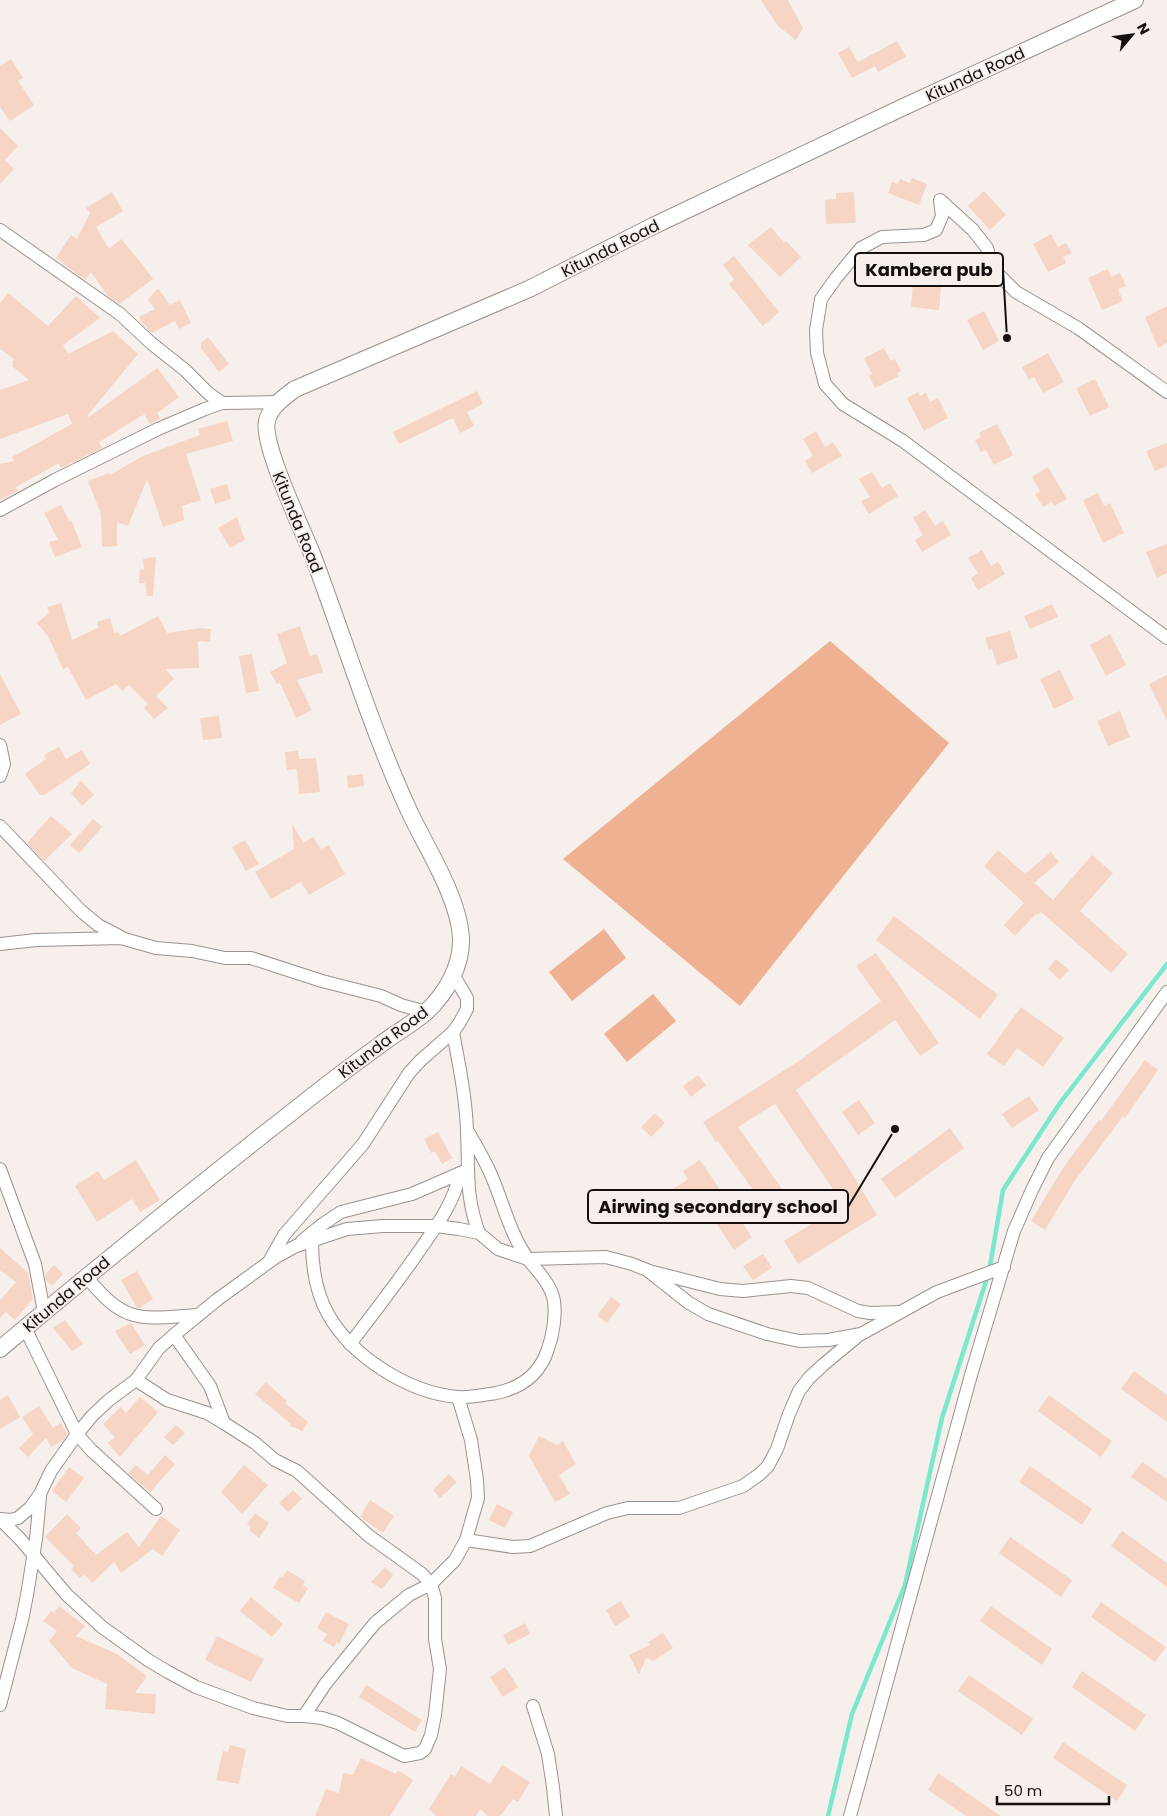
<svg xmlns="http://www.w3.org/2000/svg" width="1167" height="1816" viewBox="0 0 1167 1816" font-family="Poppins,sans-serif">
<rect width="100%" height="100%" fill="#f7efeb"/>
<!-- green -->
<g fill="#eeb191">
<polygon points="830,641 949,743 740,1006 563,859"/>
<polygon points="604,929 626,958 572,1001 549,972"/>
<polygon points="653,994 676,1021 627,1062 604,1034"/>
</g>
<g fill="none" stroke-linecap="round" stroke-linejoin="round">
<!-- stream -->
<polyline stroke="#7be7cc" stroke-width="4.5" points="828,1816 852,1714 905,1585 942,1418 989,1272 1003,1190 1060,1103 1167,964"/>
</g>
<!-- building -->
<g fill="#f6d5c5">
<polygon points="761,0 788,0 803,28 796,40 778,26"/>
<polygon points="897,41 906,57 878,72 875,66 852,78 838,53 849,47 858,62"/>
<polygon points="11,59 23,78 18,81 34,105 10,121 0,107 0,66"/>
<polygon points="0,128 18,146 5,160 14,169 0,184"/>
<polygon points="912,178 927,184 919,205 888,193 892,182 898,184 900,179 910,183"/>
<polygon points="984,191 1006,215 990,230 968,206"/>
<polygon points="112,192 123,211 96,227 109,249 121,239 142,264 153,279 119,304 108,296 91,272 85,280 56,258 71,235 77,239 90,213 86,208"/>
<polygon points="854,192 856,223 826,224 825,200 836,199 836,193"/>
<polygon points="771,227 784,243 786,241 801,257 780,277 748,245"/>
<polygon points="1051,234 1058,247 1066,243 1072,253 1063,257 1066,263 1048,272 1033,244"/>
<polygon points="734,256 779,312 763,326 729,284 734,279 723,265"/>
<polygon points="1108,269 1111,277 1120,273 1126,286 1118,289 1123,301 1102,310 1088,278"/>
<polygon points="913,284 941,287 939,310 911,307"/>
<polygon points="158,288 170,305 180,300 191,323 179,329 175,321 152,333 142,323 139,317 155,309 148,300"/>
<polygon points="8,293 48,326 76,296 100,318 63,345 68,354 113,331 138,354 87,416 89,417 157,368 179,397 157,413 160,418 156,421 150,424 144,414 99,442 102,448 61,468 59,463 16,487 18,491 0,500 0,464 14,461 12,457 72,424 68,414 0,439 0,390 29,380 12,366 13,364 12,362 14,359 0,349 0,303"/>
<polygon points="1167,306 1167,343 1158,348 1145,317"/>
<polygon points="984,311 999,341 983,350 967,320"/>
<polygon points="208,337 229,364 219,372 201,348 201,343"/>
<polygon points="884,348 891,361 895,359 901,371 897,373 899,376 875,388 869,376 872,374 864,358"/>
<polygon points="1048,353 1064,382 1043,393 1034,377 1029,380 1022,367"/>
<polygon points="1095,379 1109,407 1090,416 1076,388"/>
<polygon points="477,391 483,404 467,412 474,426 460,433 453,418 399,444 393,432"/>
<polygon points="918,392 920,396 926,393 930,402 938,398 948,418 924,431 907,398"/>
<polygon points="227,421 233,441 186,454 201,500 182,506 184,520 163,527 147,479 128,526 117,522 117,546 102,547 101,514 88,481 109,473 110,475 143,456 200,435 198,429"/>
<polygon points="997,424 1013,455 994,465 986,450 981,452 975,440 981,437 979,433"/>
<polygon points="816,431 825,447 833,442 842,456 812,473 805,461 813,456 803,439"/>
<polygon points="1167,443 1167,466 1155,471 1146,451"/>
<polygon points="1048,467 1067,499 1054,506 1052,502 1043,507 1035,494 1040,491 1032,477"/>
<polygon points="872,472 882,488 890,483 898,496 869,514 861,501 870,497 859,479"/>
<polygon points="227,484 231,499 215,504 210,489"/>
<polygon points="1098,493 1104,506 1110,503 1124,533 1103,543 1083,500"/>
<polygon points="61,505 69,521 71,520 82,547 55,557 49,542 58,540 44,513"/>
<polygon points="925,510 935,526 943,521 951,535 922,552 915,540 923,535 913,518"/>
<polygon points="237,517 245,540 230,548 218,528"/>
<polygon points="1167,544 1167,573 1157,578 1146,552"/>
<polygon points="982,550 991,566 998,562 1005,574 978,590 971,578 978,573 968,558"/>
<polygon points="156,557 153,596 147,596 145,583 139,583 140,569 144,570 143,559"/>
<polygon points="61,603 72,640 98,628 97,622 110,618 114,633 119,632 120,636 158,616 167,633 200,628 211,629 210,642 198,641 199,668 165,669 174,679 156,696 168,708 154,719 144,708 148,704 129,685 122,691 116,684 86,700 68,667 63,669 48,636 37,623 49,613 47,607"/>
<polygon points="1052,604 1058,617 1030,629 1024,616"/>
<polygon points="300,626 310,656 317,654 323,672 297,680 312,710 296,718 280,683 277,684 270,672 287,663 277,634"/>
<polygon points="1010,631 1018,658 997,665 992,649 989,650 985,638"/>
<polygon points="1110,634 1126,665 1106,676 1090,645"/>
<polygon points="252,654 259,691 246,693 239,656"/>
<polygon points="1060,670 1074,699 1054,709 1040,679"/>
<polygon points="0,674 21,714 0,725"/>
<polygon points="1167,675 1167,721 1149,684"/>
<polygon points="1120,711 1130,737 1108,746 1097,721"/>
<polygon points="219,716 222,738 203,740 200,718"/>
<polygon points="59,747 66,759 82,750 90,764 44,795 40,795 25,774 46,759 44,755"/>
<polygon points="298,751 299,759 316,758 320,792 299,794 297,769 287,770 285,752"/>
<polygon points="363,774 364,786 348,788 347,776"/>
<polygon points="81,781 94,795 82,806 71,793"/>
<polygon points="51,816 72,834 44,861 27,843"/>
<polygon points="93,819 102,827 79,853 70,845"/>
<polygon points="292,823 303,843 313,837 321,849 329,845 345,874 309,895 301,882 271,899 255,872 294,849"/>
<polygon points="245,840 259,864 246,871 232,847"/>
<polygon points="998,850 1025,874 1051,852 1059,862 1034,883 1053,900 1092,855 1113,873 1080,911 1128,954 1111,973 1041,912 1038,915 1036,914 1015,936 1004,925 1024,903 984,866"/>
<polygon points="894,916 998,995 980,1019 876,940"/>
<polygon points="876,953 939,1043 920,1056 895,1020 796,1090 848,1167 877,1215 798,1264 784,1241 843,1204 775,1104 738,1127 795,1207 775,1221 718,1141 716,1142 703,1122 799,1061 881,1001 856,966"/>
<polygon points="1056,959 1069,970 1060,980 1048,969"/>
<polygon points="1021,1007 1064,1038 1043,1067 1017,1048 1004,1066 987,1054"/>
<polygon points="1145,1060 1158,1070 1125,1118 1123,1116 1074,1182 1045,1230 1031,1221 1065,1165 1099,1120 1101,1121"/>
<polygon points="698,1075 706,1085 691,1097 683,1086"/>
<polygon points="1029,1096 1039,1110 1012,1128 1002,1114"/>
<polygon points="859,1100 875,1123 858,1135 842,1112"/>
<polygon points="655,1113 665,1123 651,1137 641,1127"/>
<polygon points="950,1128 964,1148 895,1198 881,1179"/>
<polygon points="438,1132 452,1158 442,1164 435,1151 431,1153 424,1139"/>
<polygon points="136,1160 160,1200 140,1212 132,1199 97,1222 75,1186 98,1171 104,1180"/>
<polygon points="700,1160 752,1237 734,1250 709,1212 693,1222 673,1189 688,1179 683,1171"/>
<polygon points="0,1248 28,1273 33,1299 15,1320 6,1312 0,1318 0,1300 16,1282 0,1270"/>
<polygon points="763,1254 772,1268 753,1280 743,1266"/>
<polygon points="54,1265 63,1274 52,1286 46,1280 45,1275"/>
<polygon points="137,1271 153,1299 139,1308 137,1308 121,1280"/>
<polygon points="611,1297 621,1304 607,1323 597,1316"/>
<polygon points="65,1320 83,1344 72,1351 53,1328"/>
<polygon points="131,1323 145,1345 130,1354 115,1331"/>
<polygon points="1134,1371 1167,1395 1167,1422 1121,1389"/>
<polygon points="266,1382 287,1401 285,1403 308,1422 302,1431 290,1426 291,1424 255,1394"/>
<polygon points="8,1395 20,1417 0,1429 0,1400"/>
<polygon points="1049,1395 1112,1441 1101,1457 1038,1411"/>
<polygon points="140,1397 158,1412 120,1457 108,1443 115,1437 103,1424 121,1407 126,1413"/>
<polygon points="39,1406 53,1428 61,1423 67,1434 63,1440 51,1447 46,1438 28,1457 19,1448 33,1434 22,1417"/>
<polygon points="176,1425 185,1433 173,1445 164,1437"/>
<polygon points="539,1436 557,1445 563,1441 576,1464 559,1475 570,1494 555,1502 529,1456"/>
<polygon points="165,1455 175,1464 150,1492 128,1473 136,1465 148,1475"/>
<polygon points="1142,1462 1167,1479 1167,1502 1131,1477"/>
<polygon points="244,1465 268,1485 242,1514 221,1492"/>
<polygon points="1030,1466 1092,1509 1082,1525 1019,1482"/>
<polygon points="69,1467 84,1478 66,1502 52,1491"/>
<polygon points="449,1474 457,1482 440,1498 433,1490"/>
<polygon points="293,1490 302,1499 288,1512 279,1503"/>
<polygon points="370,1500 394,1516 383,1533 360,1517"/>
<polygon points="497,1504 513,1512 505,1528 489,1520"/>
<polygon points="255,1513 269,1523 259,1538 249,1530 251,1527 247,1524"/>
<polygon points="67,1514 81,1528 76,1533 96,1555 127,1532 139,1547 161,1516 180,1530 162,1556 153,1549 121,1573 114,1562 92,1583 84,1574 80,1578 71,1569 74,1566 45,1537"/>
<polygon points="1122,1531 1167,1563 1167,1587 1111,1546"/>
<polygon points="1010,1537 1072,1580 1061,1597 999,1553"/>
<polygon points="385,1567 393,1575 382,1589 371,1582"/>
<polygon points="287,1570 305,1581 303,1585 308,1588 299,1603 273,1588 280,1576 282,1578"/>
<polygon points="251,1597 283,1624 272,1637 240,1611"/>
<polygon points="621,1601 630,1617 615,1626 606,1610"/>
<polygon points="1101,1602 1166,1647 1155,1662 1091,1617"/>
<polygon points="59,1606 85,1626 76,1636 117,1654 147,1676 135,1693 156,1694 155,1714 105,1709 107,1684 72,1668 49,1641 57,1631 43,1621 51,1611 54,1613"/>
<polygon points="991,1606 1052,1649 1042,1665 980,1621"/>
<polygon points="326,1612 349,1624 339,1644 337,1642 334,1647 323,1641 327,1634 317,1628"/>
<polygon points="525,1623 530,1634 508,1645 503,1635"/>
<polygon points="663,1633 673,1648 653,1661 646,1658 639,1675 629,1655 650,1645 648,1642"/>
<polygon points="217,1636 264,1659 251,1682 205,1660"/>
<polygon points="505,1667 518,1687 503,1697 490,1677"/>
<polygon points="1082,1671 1146,1715 1135,1731 1072,1687"/>
<polygon points="969,1675 1033,1719 1022,1735 958,1691"/>
<polygon points="366,1685 422,1720 415,1732 359,1697"/>
<polygon points="1063,1742 1127,1785 1117,1801 1053,1758"/>
<polygon points="230,1745 246,1749 239,1784 216,1780 223,1751 228,1752"/>
<polygon points="361,1758 396,1774 398,1770 413,1780 390,1816 315,1816 326,1789 339,1793 343,1773 353,1775"/>
<polygon points="502,1765 530,1782 518,1802 513,1799 500,1816 488,1816 480,1809 476,1816 436,1816 429,1809 451,1774 455,1777 461,1766 490,1784"/>
<polygon points="938,1773 1001,1816 966,1816 928,1790"/>
</g>
<g fill="none" stroke-linecap="round" stroke-linejoin="round">
<!-- minor casing -->
<g stroke="#99928f" stroke-width="14">
<g id="minor">
<polyline points="0,230 120,314 151,343 185,370 208,393 222,403"/>
<polyline points="1167,392 1078,328 1016,292 993,269 987,248 973,230 940,200 942,216 936,230 924,235 882,237 861,248 836,278 821,299 816,330 817,353 825,384 843,404 903,441 1167,638"/>
<polyline points="0,510 55,480 158,429 205,409 222,403 278,402"/>
<polyline points="0,745 4,764 0,776"/>
<polyline points="0,826 81,911 98,925 121,937"/>
<polyline points="0,944 36,940 121,938 156,948 192,951 225,958 251,958 322,981 381,996 401,1005 426,1012"/>
<path d="M453 1032C459 1065 466 1098 467 1131 469 1169 465 1196 479 1233"/>
<polyline points="0,1169 35,1264 44,1312"/>
<polyline points="302,1241 323,1224 341,1212 412,1194 465,1171"/>
<path d="M312 1241C312 1265 316 1293 328 1314 352 1357 409 1393 458 1397 470 1398 484 1395 496 1393 521 1388 540 1374 548 1349 553 1335 556 1316 554 1301 551 1284 538 1272 528 1259 510 1234 504 1205 492 1177 485 1160 476 1145 467 1130"/>
<polyline points="270,1260 284,1235 363,1144 409,1073 421,1060 453,1032 460,1022 467,1009 467,998 454,976"/>
<polyline points="649,1271 720,1289 743,1291 791,1286 808,1288 858,1311 870,1313 899,1312"/>
<path d="M86 1276C125 1325 140 1319 197 1315"/>
<polyline points="25,1328 77,1434 91,1450 156,1509"/>
<polyline points="174,1335 210,1386 224,1423"/>
<path d="M350 1344C373 1314 396 1284 417 1254 435 1228 454 1204 460 1173"/>
<polyline points="0,1519 10,1520 18,1518 30,1508 40,1494 51,1471 77,1434 92,1416 109,1400 136,1380 159,1348 174,1335 218,1299 276,1257 296,1246 347,1229 383,1226 436,1226 459,1229 479,1233 498,1249 528,1259 606,1257 632,1264 647,1270 689,1303 708,1314 767,1334 799,1341 828,1340 861,1334 937,1292 1004,1267"/>
<polyline points="0,1519 20,1539 67,1595 102,1627 148,1660 168,1672 196,1687 253,1708 287,1716 304,1716 322,1718 338,1723 404,1756 420,1753 425,1749 431,1735 435,1715 440,1669 435,1639 435,1598 431,1584 422,1574 369,1536 297,1471 275,1460 255,1443 224,1423 207,1413 167,1400 136,1380"/>
<polyline points="466,1540 513,1547 530,1546 607,1513 628,1508 679,1508 743,1486 760,1474 768,1466 777,1449 789,1414 799,1391 809,1378 823,1365 859,1335"/>
<polyline points="0,1705 22,1620 27,1595 36,1539 40,1497"/>
<polyline points="533,1706 548,1754 553,1787 556,1816"/>
<polyline points="304,1716 326,1683 375,1623 409,1595 431,1584 455,1560 466,1540 478,1498 477,1480 471,1440 458,1397"/>
<polyline points="850,1816 971,1375 1014,1231 1032,1190 1048,1158 1167,992"/>
</g>
</g>
<!-- tertiary casing -->
<g stroke="#99928f" stroke-width="18">
<path id="tertiary" d="M0 1349C94 1270 190 1192 287 1116 317 1092 348 1068 380 1045 394 1034 411 1025 425 1013 446 994 462 966 461 938 459 898 427 849 410 813 372 731 346 644 314 559 304 532 261 444 267 421 270 407 284 397 295 389L529 289 653 226 897 110 1135 0"/>
</g>
<!-- minor -->
<use href="#minor" stroke="#fff" stroke-width="12"/>
<!-- tertiary -->
<use href="#tertiary" stroke="#fff" stroke-width="16"/>
</g>
<g text-anchor="middle" stroke-width="4" stroke-linejoin="round" paint-order="stroke">
<!-- street labels -->
<g font-size="16" fill="#13100f" stroke="#f7efeb">
<text transform="translate(975 74) rotate(-25)" y="6">Kitunda Road</text>
<text transform="translate(610 248) rotate(-27)" y="6">Kitunda Road</text>
<text transform="translate(298 522) rotate(68)" y="6">Kitunda Road</text>
<text transform="translate(383 1042) rotate(-37)" y="6">Kitunda Road</text>
<text transform="translate(66 1294) rotate(-40)" y="6">Kitunda Road</text>
</g>
</g>
<!-- callouts -->
<path fill="none" stroke="#13100f" stroke-width="2" d="M1007 338L1003 270M895 1129L848 1207"/>
<g fill="#13100f" stroke="#f7efeb" stroke-width="2">
<circle cx="1007" cy="338" r="5"/>
<circle cx="895" cy="1129" r="5"/>
</g>
<g fill="#f7efeb" stroke="#13100f" stroke-width="2">
<rect x="855" y="253" width="148" height="33" rx="5"/>
<rect x="588" y="1190" width="260" height="33" rx="5"/>
</g>
<g font-size="18" text-anchor="middle" font-weight="bold" fill="#13100f">
<text x="929" y="276">Kambera pub</text>
<text x="718" y="1213">Airwing secondary school</text>
</g>
<!-- north arrow -->
<g transform="translate(1132 35) rotate(61)" stroke="#f7efeb" stroke-width="4" paint-order="stroke">
<path d="M0-4L9 19L0 12L-9 19Z" fill="#13100f"/>
<text y="-8" font-size="14" font-weight="bold" text-anchor="middle" fill="#13100f">N</text>
</g>
<!-- scale -->
<path d="M997 1796v8h112v-8" fill="none" stroke="#13100f" stroke-width="2.5"/>
<text x="1004" y="1796" font-size="15" fill="#13100f" stroke="#f7efeb" stroke-width="4" paint-order="stroke">50 m</text>
</svg>
